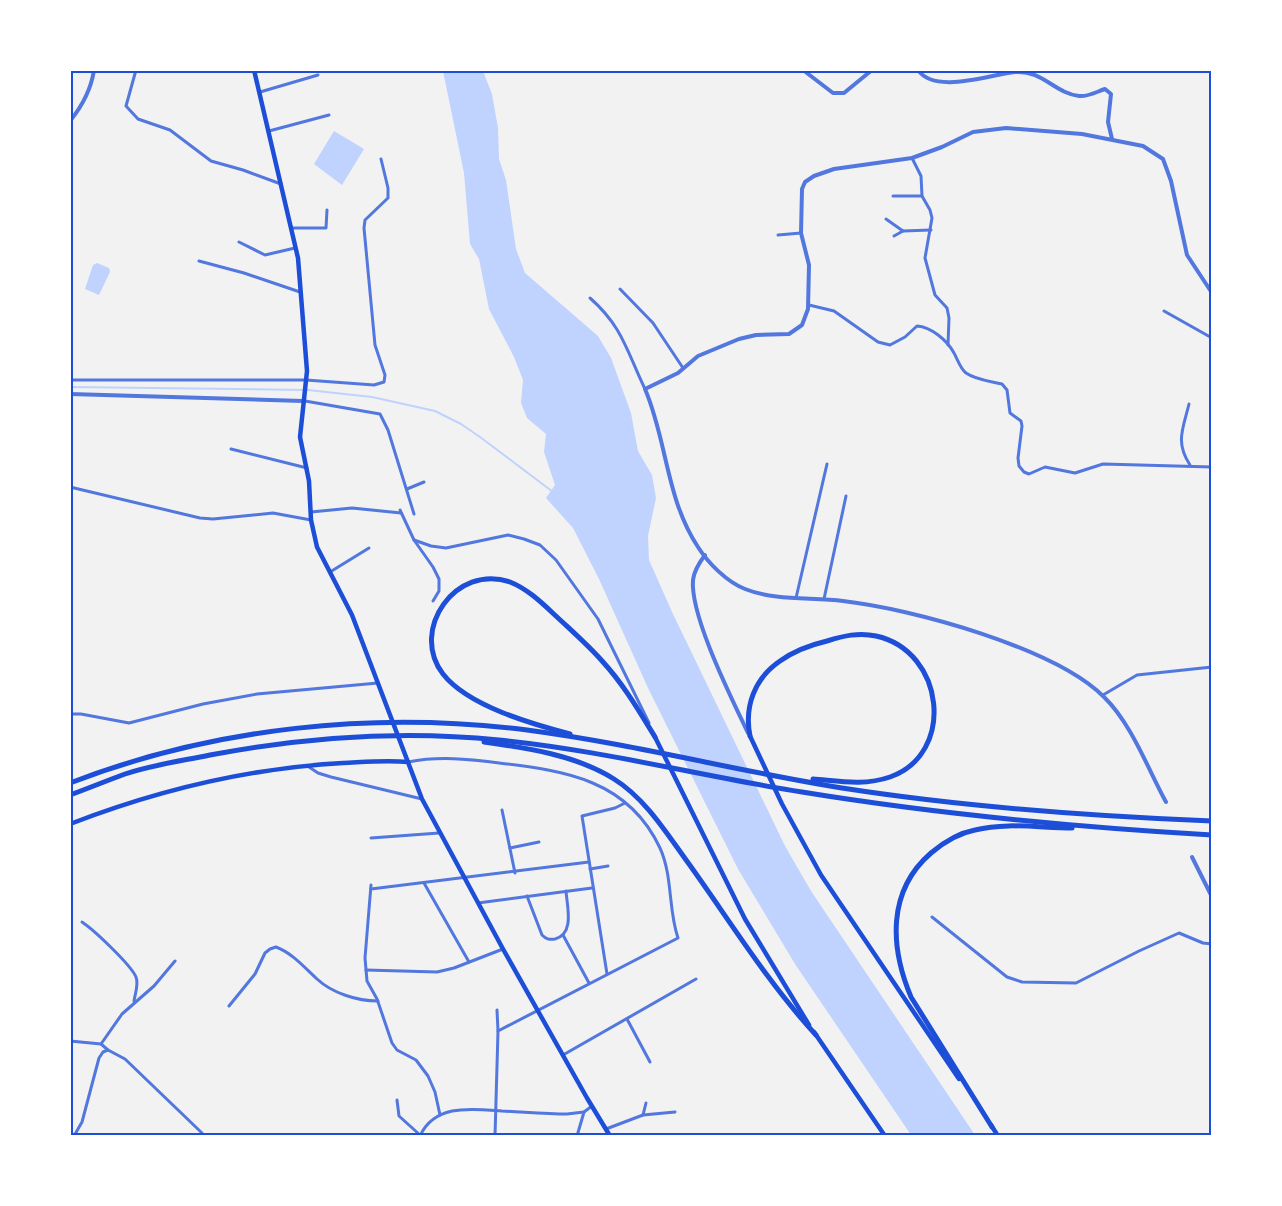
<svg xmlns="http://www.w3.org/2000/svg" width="1282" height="1206" viewBox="0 0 1282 1206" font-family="Manrope,sans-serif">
<rect width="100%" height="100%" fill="#f2f2f2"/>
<!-- water -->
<g fill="#bfd3fe">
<polygon points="443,71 483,71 492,94 498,128 499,159 506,180 516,249 525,273 598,336 611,358 631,413 638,451 652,475 656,498 648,536 649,560 672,612 785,846 811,891 975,1135 911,1135 795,964 738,869 648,688 599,579 573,528 546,498 555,485 544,452 546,434 527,418 521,403 523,380 514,357 489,309 479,259 470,244 464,173"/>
<polygon points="334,131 364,149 342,185 314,164"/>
<polygon points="97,263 109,268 110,272 99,295 85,289 93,265"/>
</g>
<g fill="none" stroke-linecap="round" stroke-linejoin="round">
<!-- stream -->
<polyline stroke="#bfd3fe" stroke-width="2" points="70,387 308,390 372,397 435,411 461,424 480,437 553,492"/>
<!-- minor -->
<g stroke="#5277de" stroke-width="3">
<polyline points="136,70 126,106 138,119 170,130 211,161 243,170 281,184"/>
<polyline points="260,92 318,75"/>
<polyline points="269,131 329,115"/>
<polyline points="912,158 921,176 922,196 930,210 932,218 925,258 935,295 947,308 949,318 948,345"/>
<polyline points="893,196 922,196"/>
<polyline points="886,219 903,231 931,230"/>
<polyline points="292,228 326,228 327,210"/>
<polyline points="778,235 801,233"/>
<polyline points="894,236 903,231"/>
<polyline points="239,242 265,255 295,248"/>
<polyline points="199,261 244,273 300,292"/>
<polyline points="620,289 653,323 683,368"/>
<path d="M590 298C623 327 627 352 645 389"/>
<path d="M809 305 834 311 878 342 890 345 905 337 917 326C931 327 947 340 954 353 958 360 960 368 966 373 976 380 990 381 1002 384L1007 390 1010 413 1021 421 1022 426 1018 458 1019 466 1024 472 1029 474 1045 467 1075 473 1103 464 1212 467"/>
<polyline points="1164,311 1212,338"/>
<polyline points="70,380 306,380 374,385 384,382 385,375 375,345 364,228 365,220 388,198 388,188 381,159"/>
<polyline points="305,401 380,414 388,430 414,514"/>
<path d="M1189 404C1183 429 1175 442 1190 465"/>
<polyline points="231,449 307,468"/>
<polyline points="70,487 200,518 213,519 273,513 311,520"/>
<polyline points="407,489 424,482"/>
<polyline points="400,510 414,540 433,567 439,579 439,591 433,601"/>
<polyline points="311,512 352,508 401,513"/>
<polyline points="414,540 431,546 446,548 508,535 524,539 540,545 556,560 598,619 649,723"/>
<polyline points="330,572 369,548"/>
<polyline points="796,598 827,464"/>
<polyline points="824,599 846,496"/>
<polyline points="1103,695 1137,675 1212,667"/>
<polyline points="70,714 81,714 129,723 203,704 257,694 378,683"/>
<path d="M408 762C439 756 468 759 499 763 566 771 628 780 660 848 673 877 668 909 678 938L498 1031"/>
<polyline points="309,767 318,773 331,777 422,799"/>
<polyline points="502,810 515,873"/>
<polyline points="371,838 439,833"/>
<polyline points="510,848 539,842"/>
<polyline points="590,869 608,866"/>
<polyline points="424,883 469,962"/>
<polyline points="371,885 365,958 367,981 377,999 392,1043 397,1050 416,1060 428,1076 435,1092 440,1115"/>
<polyline points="371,889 589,862"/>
<path d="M527 896 542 935C546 939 549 940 555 939 575 934 567 906 566 891"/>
<polyline points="478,903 592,888"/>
<polyline points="932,917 1007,977 1022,982 1076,983 1139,951 1179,933 1203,943 1212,944"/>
<path d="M82 922C94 930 131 965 136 977 139 984 135 994 134 1001"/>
<polyline points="563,935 589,983"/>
<polyline points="366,970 437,972 454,968 503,949"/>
<polyline points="607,974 582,816 615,808 625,803"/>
<path d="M229 1006 255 974 265 953 270 949 276 947C292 953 304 967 317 979 332 993 357 1001 378 1001"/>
<polyline points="627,1019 650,1062"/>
<polyline points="70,1041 101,1044 108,1050"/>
<polyline points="101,1044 122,1014 154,986 175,961"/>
<polyline points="563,1055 696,979"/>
<polyline points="397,1100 399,1116 420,1135"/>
<polyline points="643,1115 646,1103"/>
<polyline points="606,1129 643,1115 675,1112"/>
<polyline points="74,1136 82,1122 99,1058 103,1052 108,1050 125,1059 202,1133"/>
<path d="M420 1136C435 1103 473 1109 502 1111 524 1112 546 1114 567 1114L584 1112 592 1106"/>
<polyline points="495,1136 498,1031 497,1010"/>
<polyline points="577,1136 584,1112"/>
</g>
<!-- tertiary -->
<g stroke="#5277de" stroke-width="4">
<polyline points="803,70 833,93 844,93 872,70"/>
<path d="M918 70C935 95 991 74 1015 72 1043 70 1054 93 1079 96 1088 97 1096 92 1105 89L1111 94 1108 122 1112 139"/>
<path d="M70 121C83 105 91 90 94 70"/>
<polyline points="70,394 303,401"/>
<path d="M705 555C699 563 694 571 693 580 690 616 732 699 748 733"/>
<path d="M1166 802C1148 769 1131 723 1104 697 1055 648 913 609 843 601 811 597 775 601 745 589 727 582 708 563 698 547 666 499 667 440 645 389L678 373 698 356 739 339 756 335 789 334 802 325 808 309 809 265 801 233 802 189 805 182 814 176 834 169 912 158 942 147 973 132 1006 128 1082 134 1143 146 1163 159 1171 181 1187 255 1212 293"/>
<polyline points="1192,857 1212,897"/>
</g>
<!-- secondary -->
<g stroke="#1d4ed8" stroke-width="4.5">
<polyline points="254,70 298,258 307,371 300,437 309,481 311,520 317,547 352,615 422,799 503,949 587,1098 610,1136"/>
<path d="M70 824C158 790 250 768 343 763 365 762 386 760 408 762"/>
</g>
<!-- primary -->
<g stroke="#1d4ed8" stroke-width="4.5">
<polyline points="750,736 782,804 821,875 959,1079"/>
<polyline points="655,737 745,919 809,1025"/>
<polyline points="814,1032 885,1136"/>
<polyline points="991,1125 998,1136"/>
</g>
<!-- motorway -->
<g stroke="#1d4ed8" stroke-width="5">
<path d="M570 734C532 724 468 706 443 674 409 630 456 563 510 582 528 589 543 604 557 617 573 632 589 646 603 662 624 685 639 711 655 737"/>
<path d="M750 736C744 706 755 678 780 661 794 651 810 645 827 641 843 636 859 632 876 636 945 651 956 754 890 777 864 786 839 781 813 779"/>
<path d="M484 742C527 748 576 755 614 779 646 799 667 834 689 864 730 921 768 983 816 1035"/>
<path d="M70 783C215 727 374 711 527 730 633 744 737 771 842 788 964 807 1088 816 1212 821"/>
<path d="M70 795C89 788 106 781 125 774 152 765 181 761 210 755 305 737 402 730 499 740 601 750 700 776 802 792 937 814 1074 827 1212 835"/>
<path d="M992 1127 911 997C890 947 887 891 931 853 944 842 959 833 975 830 1006 822 1041 828 1072 828"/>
</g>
</g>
<!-- border -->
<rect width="1282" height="1206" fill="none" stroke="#ffffff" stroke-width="144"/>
<rect x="72" y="72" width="1138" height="1062" fill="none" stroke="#1d4ed8" stroke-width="2"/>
</svg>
